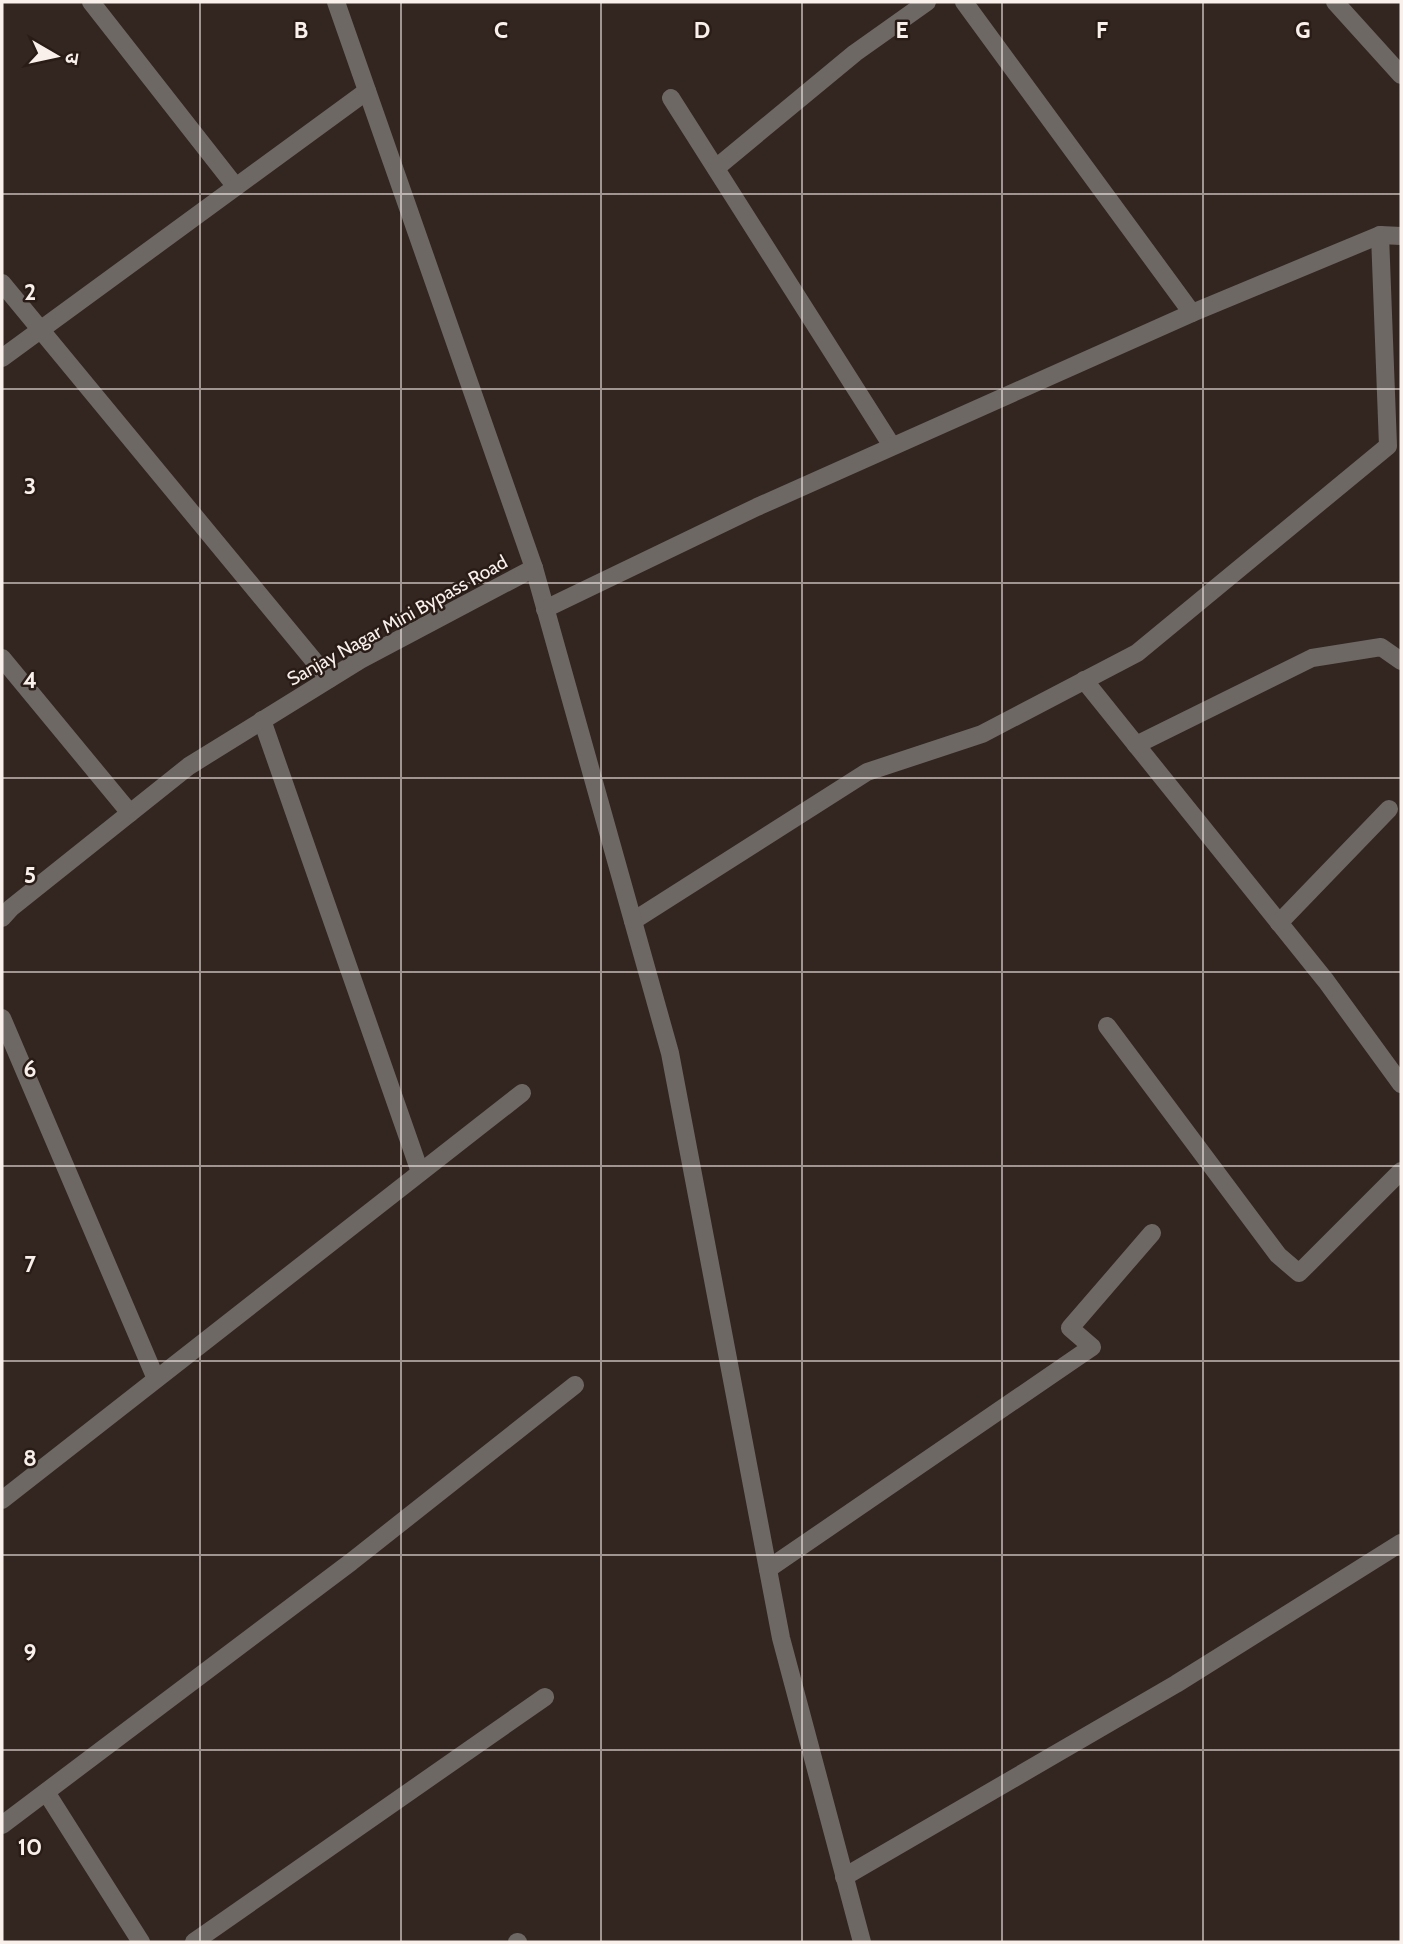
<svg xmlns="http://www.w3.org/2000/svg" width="1403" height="1944" viewBox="0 0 1403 1944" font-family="Cabin,'Noto Sans Devanagari',sans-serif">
<rect width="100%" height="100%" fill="#332620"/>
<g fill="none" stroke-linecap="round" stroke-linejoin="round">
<!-- service -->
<g stroke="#6e6865" stroke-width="18">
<polyline points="1335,2 1401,75"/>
<polyline points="1084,680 1326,981 1401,1084"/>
<polyline points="1136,745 1312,658 1381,647 1401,661"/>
<polyline points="633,921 867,772 982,734 1137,653 1388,446 1380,235"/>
<polyline points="1279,923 1389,809"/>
<polyline points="1107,1026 1278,1255 1299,1273 1401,1171"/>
<polyline points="768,1569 1092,1347 1070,1328 1152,1233"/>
<polyline points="844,1877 1176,1684 1401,1543"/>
</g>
<!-- minor -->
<g stroke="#6e6865" stroke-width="18">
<polyline points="91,2 236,187"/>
<polyline points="964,2 1192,313"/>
<polyline points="671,98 892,446"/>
<polyline points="716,168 855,53 927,2"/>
<polyline points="2,283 329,679"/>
<polyline points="2,358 367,91"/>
<polyline points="534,568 670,1053 781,1638 862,1942"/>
<polyline points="545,609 757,507 1192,313 1380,235 1401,236"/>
<polyline points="2,658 130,813"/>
<polyline points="262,720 420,1172"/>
<polyline points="2,1018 156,1379"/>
<polyline points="2,1500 522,1093"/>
<polyline points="46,1792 141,1942"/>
<polyline points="2,1825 351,1562 575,1385"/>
<polyline points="194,1942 545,1697"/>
<polyline points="517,1942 518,1942"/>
</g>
<!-- tertiary -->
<polyline stroke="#6e6865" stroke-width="18" points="2,918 11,908 189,766 360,660 534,568 336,2"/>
</g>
<!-- grid -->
<path fill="none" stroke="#f9f0ec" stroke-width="2" stroke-opacity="0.55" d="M200 2V1942M401 2V1942M601 2V1942M802 2V1942M1002 2V1942M1203 2V1942M2 194H1401M2 389H1401M2 583H1401M2 778H1401M2 972H1401M2 1166H1401M2 1361H1401M2 1555H1401M2 1750H1401"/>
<g text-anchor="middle" stroke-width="5" stroke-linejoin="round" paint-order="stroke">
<!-- street labels -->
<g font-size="19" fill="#f9f0ec" stroke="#291c17">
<text transform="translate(397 620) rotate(-29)" y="7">Sanjay Nagar Mini Bypass Road</text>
</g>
</g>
<g font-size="23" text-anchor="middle" font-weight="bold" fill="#f9f0ec" stroke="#291c17" stroke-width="5" stroke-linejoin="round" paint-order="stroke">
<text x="301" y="38">B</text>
<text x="501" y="38">C</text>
<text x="702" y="38">D</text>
<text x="902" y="38">E</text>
<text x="1102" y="38">F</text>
<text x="1303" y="38">G</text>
<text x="30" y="300">2</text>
<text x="30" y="494">3</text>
<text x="30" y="688">4</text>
<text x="30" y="883">5</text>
<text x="30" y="1077">6</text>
<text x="30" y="1272">7</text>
<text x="30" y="1466">8</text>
<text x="30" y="1660">9</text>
<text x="30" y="1855">10</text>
</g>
<!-- border -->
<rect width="1403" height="1944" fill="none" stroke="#f9f0ec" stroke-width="7"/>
<!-- north arrow -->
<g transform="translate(56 56) rotate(99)" stroke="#291c17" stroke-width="5" paint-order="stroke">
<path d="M0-5L12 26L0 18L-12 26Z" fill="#f9f0ec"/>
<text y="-10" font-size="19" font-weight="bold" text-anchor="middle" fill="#f9f0ec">उ</text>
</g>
</svg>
